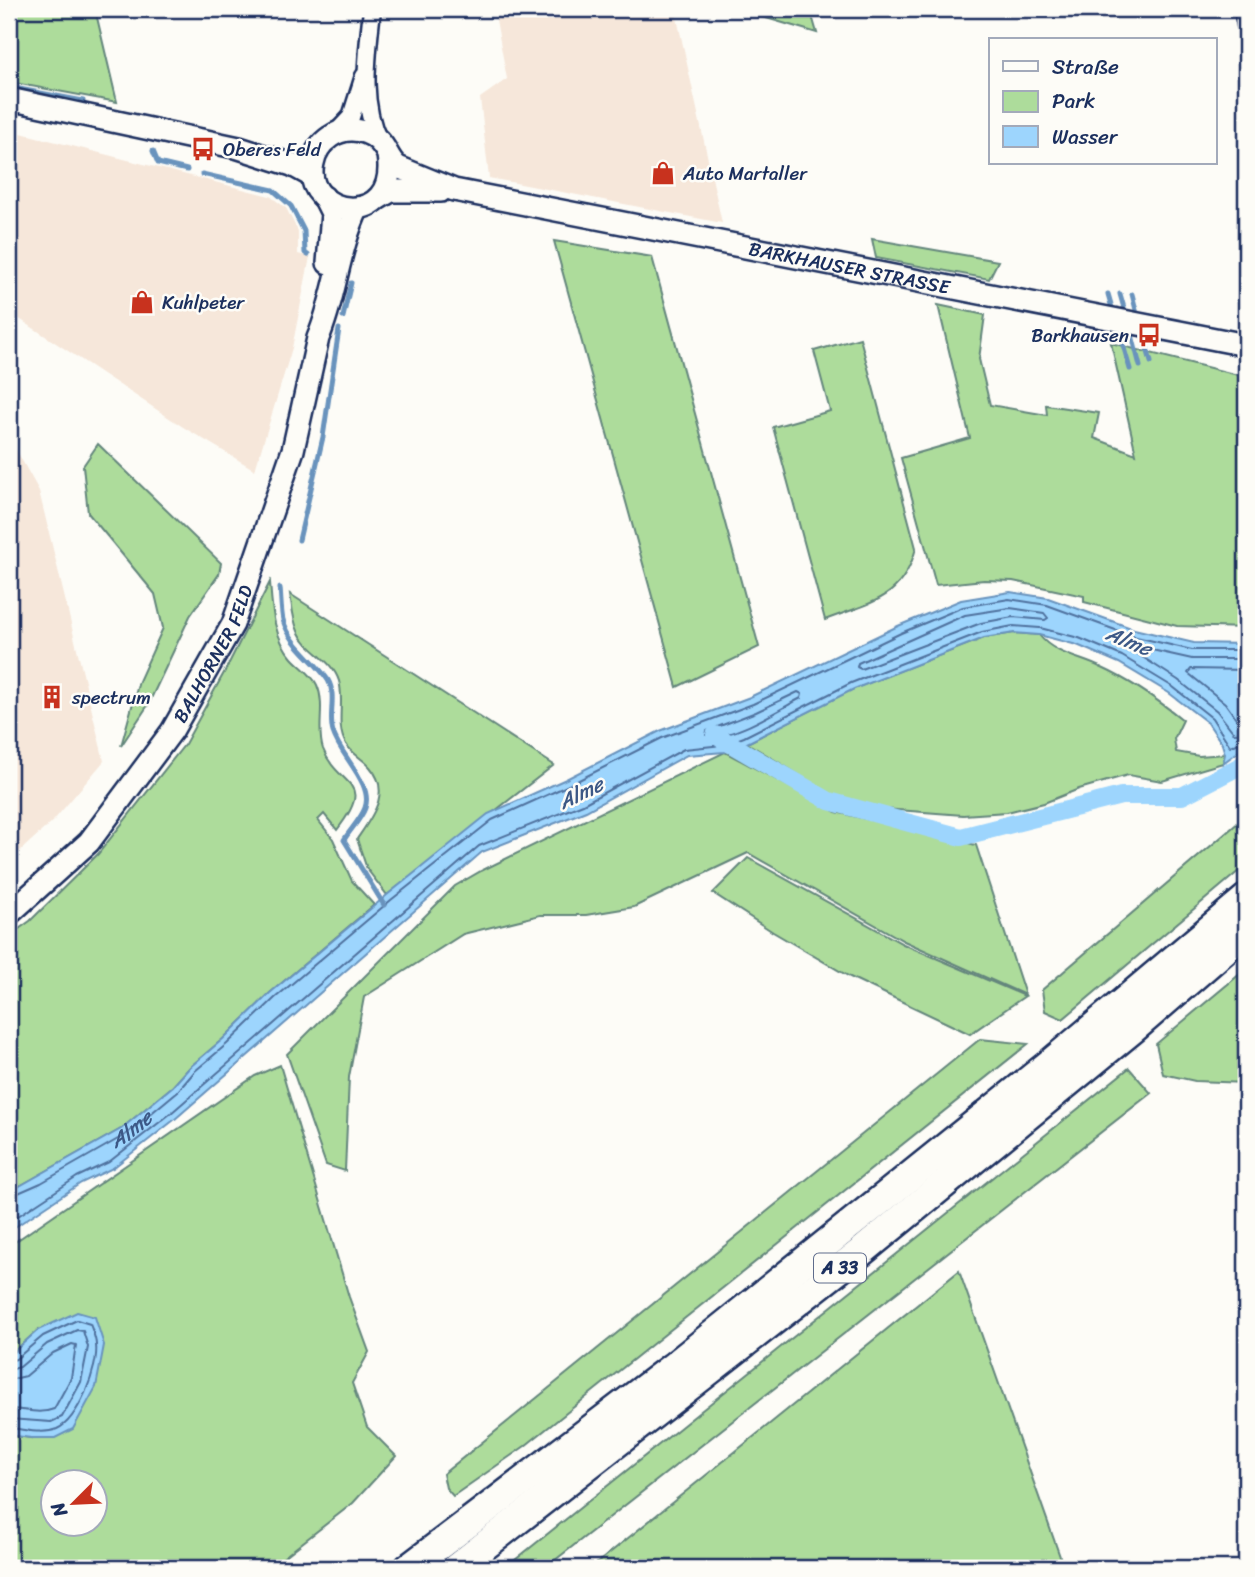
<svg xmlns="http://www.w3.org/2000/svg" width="1255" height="1577" viewBox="0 0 1255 1577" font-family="Sriracha,sans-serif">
<rect width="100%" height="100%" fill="#fdfcf7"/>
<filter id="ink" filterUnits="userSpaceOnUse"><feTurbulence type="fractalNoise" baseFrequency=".0143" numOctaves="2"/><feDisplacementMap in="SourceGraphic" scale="14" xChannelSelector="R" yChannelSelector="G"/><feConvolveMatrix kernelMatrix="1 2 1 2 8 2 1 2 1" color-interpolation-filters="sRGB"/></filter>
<g filter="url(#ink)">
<!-- built -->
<g fill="#f6e7da">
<polygon points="494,9 675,9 722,223 489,178 480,98 507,79"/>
<polygon points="9,130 270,196 286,208 298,231 298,254 310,257 292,348 255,470 183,427 9,312"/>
<polygon points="9,437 39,491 104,761 54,820 9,861"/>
</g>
<!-- green -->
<g fill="#addc9b" stroke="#64867c" stroke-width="2" fill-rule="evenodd">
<polygon points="9,9 95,9 117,102 9,82"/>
<polygon points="736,9 810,9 817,33"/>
<polygon points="872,239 998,261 989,279 876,258"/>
<polygon points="554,241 652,257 759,647 677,687"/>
<polygon points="938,305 985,315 979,359 990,405 1047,415 1046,405 1099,413 1094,438 1136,454 1111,343 1246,377 1246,628 1177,626 1084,602 1084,596 1013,581 984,580 936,585 901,458 970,438"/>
<path d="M860 338 916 548C902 601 870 602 825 620L773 427 830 411 814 351Z"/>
<polygon points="98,444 221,563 219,574 190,616 148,705 121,746 139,681 163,628 155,594 88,513 83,466"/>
<path d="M270 582C272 608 273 637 292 658 300 667 312 674 317 685 326 705 316 729 323 749 338 788 377 779 337 830L324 814 318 820 333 839 352 881 374 905 270 993 223 1039 190 1067 173 1086 121 1129 9 1192V936L30 921 98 854 185 744 225 671Z"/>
<path d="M290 594 554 765 387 895 367 869 357 839C372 817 392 792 370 767 363 759 351 753 346 744 335 726 345 701 339 681 332 659 307 651 298 631 293 620 292 606 290 594Z"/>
<path d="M1014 633 1039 635C1054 654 1079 657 1100 667 1131 681 1157 699 1183 720L1174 739 1176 752 1199 756 1225 754 1223 763 1162 781 1128 775 1079 789 1044 803 1007 812 963 815 884 809 832 795 747 743 853 689 984 638Z"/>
<polygon points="725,752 836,812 976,845 1025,995 904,941 748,853 634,907 586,915 540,915 463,934 364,997 349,1077 345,1171 326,1165 287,1054 455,886 481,871"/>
<polygon points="1246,816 1246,865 1063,1019 1045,1011 1042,990"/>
<polygon points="748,858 903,944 1025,996 970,1034 850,977 773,932 713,893"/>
<polygon points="1246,969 1246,1083 1195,1081 1163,1074 1156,1044"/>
<polygon points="980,1039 1028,1044 525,1446 453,1496 446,1488 443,1474"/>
<path d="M280 1065 349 1297 369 1352 352 1383 367 1427 396 1456 353 1503 270 1568H9V1435L31 1438 38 1330 9 1356V1246L255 1076ZM52 1482H94V1524H52Z"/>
<polygon points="1129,1068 1151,1093 545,1568 505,1568"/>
<polygon points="959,1271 1064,1568 591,1568"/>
</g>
<!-- water -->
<g fill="#9dd5fd" stroke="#6993bd" stroke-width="2">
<polygon points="1010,592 1048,598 1134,629 1194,643 1246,644 1246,746 1223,763 1225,754 1222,744 1208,723 1169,693 1119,663 1077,645 1039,635 1014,633 984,638 854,689 747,743 725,752 687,755 586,811 482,852 174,1120 113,1168 81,1183 9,1231 9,1192 121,1129 173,1086 190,1067 223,1039 270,993 387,895 488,814 566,779 660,731 750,697 898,626 961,600"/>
<polygon points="77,1312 95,1317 104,1345 96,1387 73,1429 55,1438 31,1438 9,1435 9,1356 38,1330"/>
</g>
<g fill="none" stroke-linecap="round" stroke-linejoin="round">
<!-- shore -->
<g stroke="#4f719e" stroke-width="2">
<polygon points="1010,608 1044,613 1048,618 1045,620 1013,617 981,623 861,669 857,667 858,663 965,615"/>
<polyline points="1246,659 1192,659 1134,646 1130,649 1178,680 1217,711 1234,733 1246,732"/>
<polyline points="1246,670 1191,669 1188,673 1225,703 1238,721 1246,722"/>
<path d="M798 692 802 694 801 698C780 709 727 743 706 735L707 731 756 712Z"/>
<path id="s1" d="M9 1197 41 1183 125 1135 178 1091 195 1071 227 1044 275 998 391 900 492 820 569 785 662 738 753 704 901 633 963 607 1009 599 1047 605 1132 636 1192 650H1246"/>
<polyline points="9,1222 77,1177 109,1162 170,1114 479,846 583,804 684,749 723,745 744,737 851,683 982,632 1013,626 1040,628 1079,638 1122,656 1173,687 1212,718 1230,746 1246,741"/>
<path d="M9 1361 16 1359 43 1336 77 1320 90 1324C92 1330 96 1338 96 1345 99 1367 78 1420 57 1429 42 1435 24 1429 9 1428"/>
<polyline points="9,1370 20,1367 47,1344 77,1330 83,1331 88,1347 81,1382 62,1417 51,1422 9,1419"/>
<path d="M9 1380 26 1376 53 1353 72 1344 76 1345 71 1378 54 1409C39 1415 24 1409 9 1409"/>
</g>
<!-- stream -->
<g stroke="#6993bd" stroke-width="5">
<polyline points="14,88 83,101"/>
<polyline points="153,151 158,163 187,170"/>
<polyline points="202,174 273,190 291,206 304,231 305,253 308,255"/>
<polyline points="1108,294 1114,315"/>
<polyline points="1120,294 1126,315"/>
<polyline points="1132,294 1138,318"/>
<polyline points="343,317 351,283"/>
<polyline points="1117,324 1130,369"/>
<polyline points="1130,327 1140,366"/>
<polyline points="1142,331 1151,362"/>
<polyline points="299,540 323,437 339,329"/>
<path d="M280 588C281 598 281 611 283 620 291 646 314 659 328 680 337 695 328 716 333 732 340 756 374 784 365 808 361 819 350 830 344 840L384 905"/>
</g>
<!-- canal -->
<polyline stroke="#9dd5fd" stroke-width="18" points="715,735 829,801 961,837 1121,796 1182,796 1246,763"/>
<!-- street casing -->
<g stroke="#1b2f5e" stroke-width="21">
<g id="street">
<path d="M372 9C368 51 359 101 379 141"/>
<polyline points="1243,9 1246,25"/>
<polyline points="336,133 351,117 364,76"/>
</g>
</g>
<!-- secondary casing -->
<g stroke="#1b2f5e" stroke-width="26">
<g id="secondary">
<polyline points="9,99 239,148 292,165 312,176"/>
<path id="s2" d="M388 155C400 232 301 217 313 163 315 152 321 143 330 137 347 125 371 129 383 146 388 153 390 161 398 167L454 190 1246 345"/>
<polyline points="324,197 332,213 328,263"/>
<polyline points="379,198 391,191 441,191"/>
<path id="s3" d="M9 914 89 842 172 731 233 624 293 450 318 338C336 296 338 249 358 208"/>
</g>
</g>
<!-- highway casing -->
<g stroke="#1b2f5e" stroke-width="33">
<g id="highway">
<polyline points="409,1568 673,1367 1052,1062 1246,899"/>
<polyline points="456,1568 861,1252 1134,1028 1246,931"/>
</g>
</g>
<!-- street -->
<use href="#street" stroke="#fdfcf7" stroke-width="16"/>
<!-- secondary -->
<use href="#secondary" stroke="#fdfcf7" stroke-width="21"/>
<!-- highway -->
<use href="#highway" stroke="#fdfcf7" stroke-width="28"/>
</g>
</g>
<!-- icons -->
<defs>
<g id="bus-bare" transform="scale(1.89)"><path d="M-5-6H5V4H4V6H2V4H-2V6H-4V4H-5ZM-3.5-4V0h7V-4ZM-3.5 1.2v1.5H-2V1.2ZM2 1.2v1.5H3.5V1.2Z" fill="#c8321e" stroke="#fdfcf7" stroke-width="2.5" paint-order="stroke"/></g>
<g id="shop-bare" transform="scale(1.89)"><path d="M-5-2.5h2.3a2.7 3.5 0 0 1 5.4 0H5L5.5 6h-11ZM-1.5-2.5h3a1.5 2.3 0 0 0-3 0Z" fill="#c8321e" stroke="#fdfcf7" stroke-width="2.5" paint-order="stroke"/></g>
<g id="building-bare" transform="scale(1.89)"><path d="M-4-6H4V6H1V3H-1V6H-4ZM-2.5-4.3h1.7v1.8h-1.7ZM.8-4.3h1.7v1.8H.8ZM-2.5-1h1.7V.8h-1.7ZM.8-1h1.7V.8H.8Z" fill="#c8321e" stroke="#fdfcf7" stroke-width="2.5" paint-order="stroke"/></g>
</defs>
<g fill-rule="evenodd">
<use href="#bus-bare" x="203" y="149"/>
<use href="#shop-bare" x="663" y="173"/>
<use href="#shop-bare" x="142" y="302"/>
<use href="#bus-bare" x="1149" y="335"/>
<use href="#building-bare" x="52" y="697"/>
</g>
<g text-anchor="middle" stroke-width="5" stroke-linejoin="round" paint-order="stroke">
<!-- shield labels -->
<rect fill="#fdfcf7" stroke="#5f6c8c" stroke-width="2" x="814" y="1253.5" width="52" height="29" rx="5"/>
<g font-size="18" font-weight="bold" fill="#1b2f5e">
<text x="840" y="1274">A 33</text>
</g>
<!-- poi labels -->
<g font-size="19" fill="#1b2f5e" stroke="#fdfcf7" text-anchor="start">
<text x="223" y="156">Oberes Feld</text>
<text x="683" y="180">Auto Martaller</text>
<text x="162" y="309">Kuhlpeter</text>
<text x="1129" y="342" text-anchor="end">Barkhausen</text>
<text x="72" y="704">spectrum</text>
</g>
<!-- street labels -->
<g font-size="19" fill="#1b2f5e" stroke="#fdfcf7">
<text dy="7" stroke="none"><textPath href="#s2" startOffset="724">BARKHAUSER STRASSE</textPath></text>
<text dy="7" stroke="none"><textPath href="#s3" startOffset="334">BALHORNER FELD</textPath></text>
</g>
<!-- water labels -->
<g font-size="21" font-style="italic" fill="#3c5886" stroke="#fdfcf7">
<text transform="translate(1129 641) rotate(22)" y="7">Alme</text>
<text transform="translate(581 793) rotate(-26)" y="7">Alme</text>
<text dy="7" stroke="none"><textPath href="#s1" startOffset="140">Alme</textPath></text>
</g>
</g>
<!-- margin -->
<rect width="1255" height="1577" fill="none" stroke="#fdfcf7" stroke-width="35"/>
<rect x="18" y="18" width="1220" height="1542" fill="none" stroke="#1b2f5e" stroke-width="2.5" filter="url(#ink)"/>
<!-- legend -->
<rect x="989" y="38" width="228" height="126" fill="#fdfcf7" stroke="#a3aaba" stroke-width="2"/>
<rect x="1003" y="61" width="35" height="10" fill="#fdfcf7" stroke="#a3aaba" stroke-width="2"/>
<text x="1052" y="74" font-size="21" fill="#1b2f5e">Straße</text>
<rect x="1003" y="91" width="35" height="21" fill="#addc9b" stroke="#a3aaba" stroke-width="2"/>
<text x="1052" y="108" font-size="21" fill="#1b2f5e">Park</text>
<rect x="1003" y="126" width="35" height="21" fill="#9dd5fd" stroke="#a3aaba" stroke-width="2"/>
<text x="1052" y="144" font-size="21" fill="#1b2f5e">Wasser</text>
<!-- north arrow -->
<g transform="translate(74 1503) rotate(246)"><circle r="33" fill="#fdfcf7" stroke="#a3aaba" stroke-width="2"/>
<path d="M0-5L12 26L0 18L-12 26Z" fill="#c8321e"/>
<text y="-10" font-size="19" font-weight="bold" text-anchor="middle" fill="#1b2f5e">N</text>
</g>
</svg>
